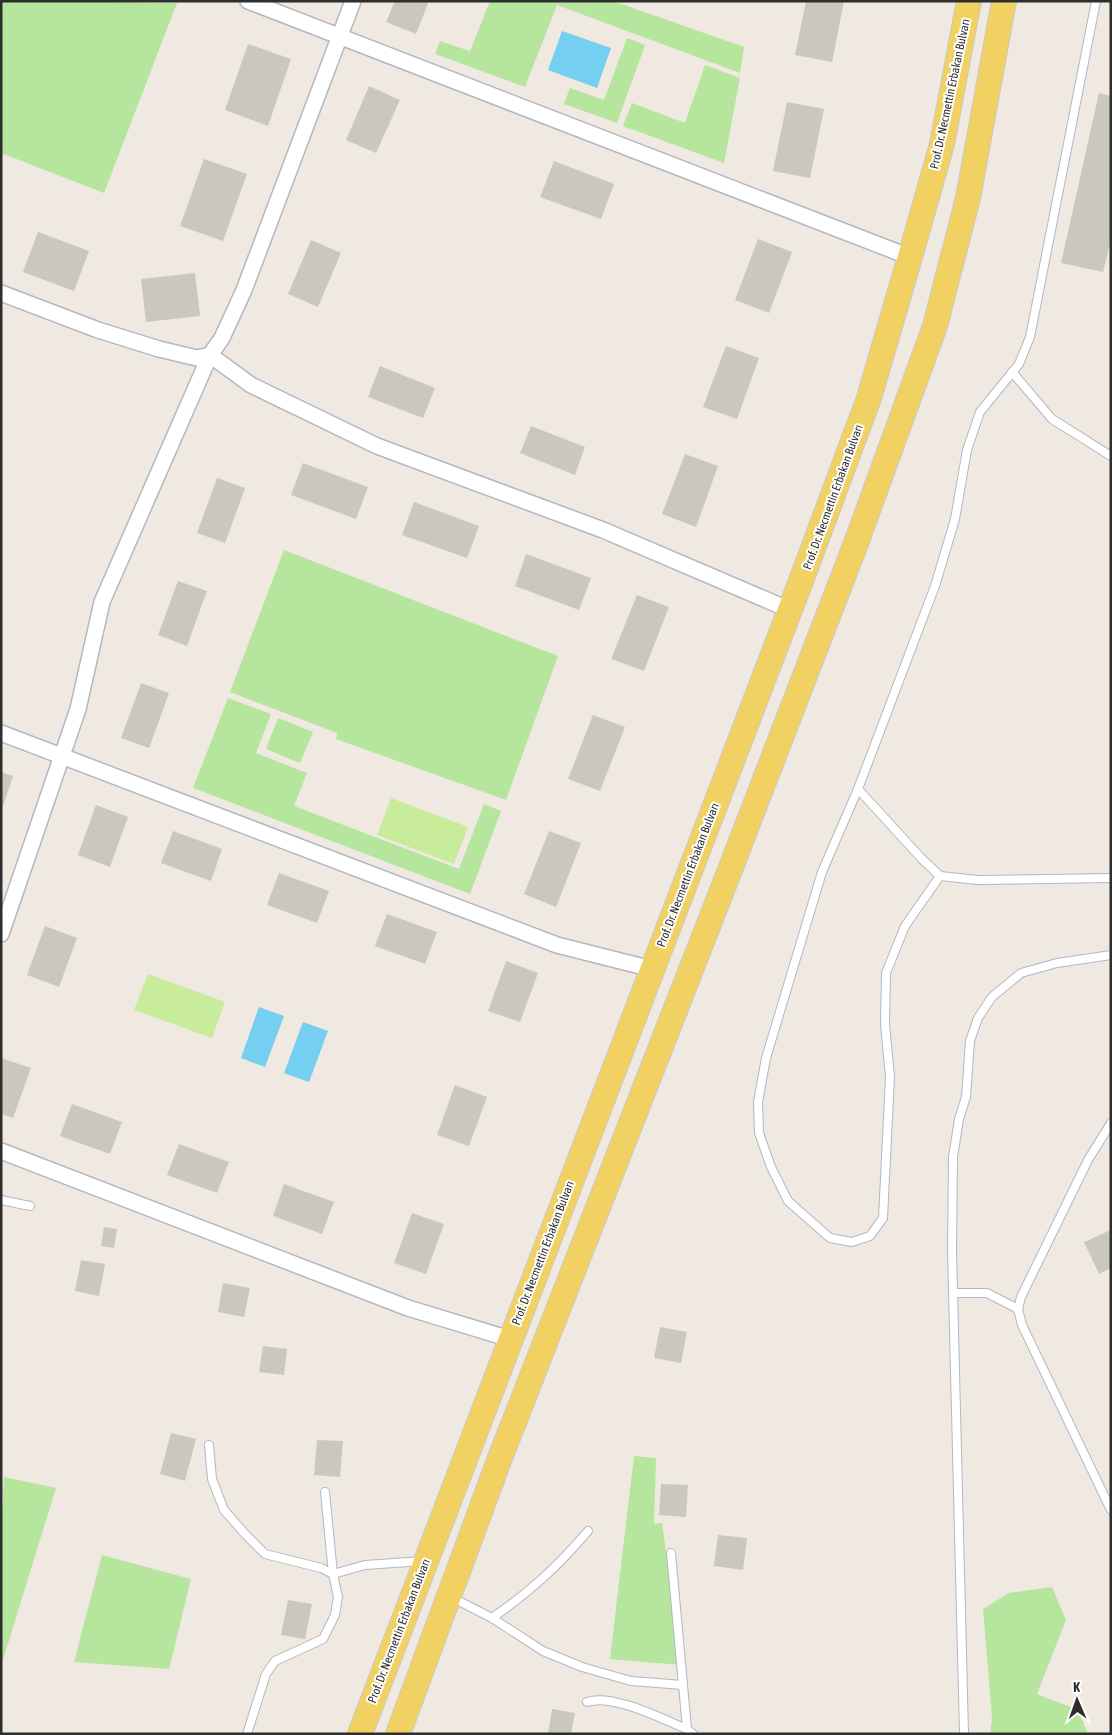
<svg xmlns="http://www.w3.org/2000/svg" width="1112" height="1735" viewBox="0 0 1112 1735" font-family="'Asap Condensed',sans-serif">
<rect width="100%" height="100%" fill="#efe9e1"/>
<!-- green -->
<g fill="#b6e59e">
<polygon points="1,1 177,3 104,193 1,153"/>
<polygon points="490,1 613,1 744,47 740,73 557,5 525,87 435,54 440,41 470,51"/>
<polygon points="627,38 645,45 617,123 564,104 570,88 604,100"/>
<polygon points="705,65 740,78 724,163 623,126 632,103 685,123"/>
<polygon points="284,550 558,656 506,800 336,739 337,733 230,692"/>
<polygon points="228,698 271,714 256,753 307,773 294,806 459,869 484,804 501,811 470,894 193,788"/>
<polygon points="278,718 313,732 300,763 266,749"/>
<polygon points="634,1456 656,1458 654,1524 662,1523 681,1665 610,1659"/>
<polygon points="4,1477 56,1488 1,1666 1,1538"/>
<polygon points="102,1555 191,1579 169,1669 74,1662"/>
<polygon points="1052,1587 1066,1620 1037,1694 1078,1710 1088,1734 990,1734 992,1718 983,1609 1009,1593"/>
</g>
<!-- pitch -->
<g fill="#c9ec9a">
<polygon points="391,798 468,827 454,864 377,835"/>
<polygon points="148,974 225,1002 212,1038 134,1010"/>
</g>
<!-- water -->
<g fill="#75cff0">
<polygon points="562,31 611,48 597,88 548,70"/>
<polygon points="259,1007 284,1016 265,1067 241,1058"/>
<polygon points="303,1022 328,1031 309,1082 284,1073"/>
</g>
<!-- building -->
<g fill="#cbc7bf">
<polygon points="395,1 429,1 416,34 386,22"/>
<polygon points="806,1 844,1 832,62 795,55"/>
<polygon points="248,44 291,59 268,126 225,110"/>
<polygon points="369,86 400,100 376,153 346,140"/>
<polygon points="1099,93 1111,96 1111,239 1103,272 1061,263"/>
<polygon points="787,102 824,109 810,178 773,171"/>
<polygon points="204,159 247,174 223,241 180,226"/>
<polygon points="554,161 614,184 601,219 540,197"/>
<polygon points="38,232 89,251 74,291 23,272"/>
<polygon points="758,239 792,252 769,313 735,300"/>
<polygon points="311,240 341,253 318,307 288,294"/>
<polygon points="195,273 200,316 146,322 141,279"/>
<polygon points="726,346 759,358 737,419 703,407"/>
<polygon points="380,366 435,388 423,418 368,397"/>
<polygon points="531,426 585,447 575,475 520,453"/>
<polygon points="685,454 718,466 696,527 662,514"/>
<polygon points="303,463 368,487 356,519 291,495"/>
<polygon points="217,478 245,488 225,543 197,533"/>
<polygon points="414,502 479,526 467,558 402,535"/>
<polygon points="526,554 591,578 579,610 515,586"/>
<polygon points="178,581 207,591 187,646 158,635"/>
<polygon points="637,595 669,607 644,671 611,659"/>
<polygon points="141,683 169,693 149,748 121,738"/>
<polygon points="593,715 625,727 600,791 568,779"/>
<polygon points="1,772 13,776 3,806 1,805"/>
<polygon points="96,805 128,817 110,867 78,855"/>
<polygon points="173,831 222,849 211,881 161,863"/>
<polygon points="549,831 581,843 556,907 524,894"/>
<polygon points="279,873 329,891 317,923 267,905"/>
<polygon points="387,914 437,932 425,964 375,946"/>
<polygon points="45,926 77,938 59,987 27,975"/>
<polygon points="506,961 538,973 520,1022 488,1011"/>
<polygon points="1,1058 31,1068 13,1118 1,1114"/>
<polygon points="455,1085 487,1097 469,1146 437,1135"/>
<polygon points="72,1104 122,1122 110,1154 60,1136"/>
<polygon points="179,1144 229,1162 217,1193 167,1175"/>
<polygon points="284,1184 334,1202 322,1234 273,1216"/>
<polygon points="412,1213 444,1224 426,1274 394,1263"/>
<polygon points="104,1227 117,1229 114,1248 101,1246"/>
<polygon points="1111,1230 1111,1268 1099,1274 1084,1242"/>
<polygon points="81,1260 105,1264 99,1296 75,1291"/>
<polygon points="223,1283 250,1288 244,1317 218,1312"/>
<polygon points="660,1327 687,1332 681,1363 654,1358"/>
<polygon points="263,1346 287,1349 284,1375 259,1372"/>
<polygon points="171,1433 196,1439 185,1481 160,1474"/>
<polygon points="317,1440 343,1441 340,1477 314,1475"/>
<polygon points="661,1484 688,1485 686,1517 659,1515"/>
<polygon points="718,1535 747,1538 743,1570 714,1566"/>
<polygon points="288,1600 312,1604 305,1639 281,1635"/>
<polygon points="552,1709 575,1713 571,1734 548,1734"/>
</g>
<g fill="none" stroke-linecap="round" stroke-linejoin="round">
<!-- service casing -->
<g stroke="#b4b7c1" stroke-width="10">
<g id="service">
<polyline points="1012,372 1052,419 1111,456"/>
<polyline points="858,789 921,858 940,876 978,880 1111,878"/>
<polyline points="940,876 905,926 886,973 885,1024 890,1077 883,1218 870,1236 852,1242 830,1238 788,1201 771,1167 759,1133 758,1102 766,1058 822,872 858,789 935,586 955,519 967,450 980,412 1019,364 1030,337 1096,1"/>
<polyline points="1111,1123 1088,1160 1021,1297 1018,1309 1022,1325 1111,1510"/>
<polyline points="1,1200 30,1206"/>
<polyline points="953,1293 987,1293 1018,1309"/>
<polyline points="209,1445 212,1479 224,1510 246,1535 265,1554 321,1568 333,1574 338,1597 335,1615 323,1639 275,1661 266,1674 247,1734"/>
<polyline points="325,1492 333,1574 365,1565 423,1561"/>
<polyline points="671,1553 687,1729 693,1734"/>
<polyline points="451,1597 492,1618 543,1651 582,1667 631,1681 683,1685"/>
<path d="M492 1618C530 1592 558 1566 588 1531"/>
<path d="M587 1702C612 1693 662 1719 687 1729"/>
<polyline points="964,1734 952,1250 953,1157 959,1119 966,1097 970,1041 978,1018 992,997 1021,973 1057,963 1111,955"/>
</g>
</g>
<!-- minor casing -->
<g stroke="#b4b7c1" stroke-width="18">
<g id="minor">
<polyline points="248,1 910,257"/>
<polyline points="1,293 98,330 159,349 197,358 210,355 222,338 244,290 353,1"/>
<polyline points="1,733 557,945 652,969"/>
<polyline points="1,934 78,709 102,602 210,355 251,385 377,446 603,530 790,610"/>
<polyline points="1,1151 408,1308 510,1339"/>
</g>
</g>
<!-- primary casing -->
<g stroke="#c9c9c9" stroke-width="26">
<g id="primary">
<polyline points="360,1734 801,581 869,398 908,264 942,144 969,1"/>
<polyline points="398,1734 500,1458 723,888 855,546 935,326 968,198 1004,1"/>
</g>
</g>
<!-- service -->
<use href="#service" stroke="#fff" stroke-width="8"/>
<!-- minor -->
<use href="#minor" stroke="#fff" stroke-width="15"/>
<!-- primary -->
<use href="#primary" stroke="#f2d163" stroke-width="24"/>
</g>
<g text-anchor="middle" stroke-width="4" stroke-linejoin="round" paint-order="stroke">
<!-- street labels -->
<g font-size="12" fill="#2e2e2e" stroke="#fff">
<text transform="translate(950 94) rotate(-78)" y="4">Prof. Dr. Necmettin Erbakan Bulvarı</text>
<text transform="translate(833 497) rotate(-70)" y="4">Prof. Dr. Necmettin Erbakan Bulvarı</text>
<text transform="translate(688 875) rotate(-69)" y="4">Prof. Dr. Necmettin Erbakan Bulvarı</text>
<text transform="translate(543 1253) rotate(-69)" y="4">Prof. Dr. Necmettin Erbakan Bulvarı</text>
<text transform="translate(399 1631) rotate(-69)" y="4">Prof. Dr. Necmettin Erbakan Bulvarı</text>
</g>
</g>
<!-- border -->
<rect width="1112" height="1735" fill="none" stroke="#2e2e2e" stroke-width="5"/>
<!-- north arrow -->
<g transform="translate(1077 1700) rotate(358)" stroke="#ffffff" stroke-width="4" paint-order="stroke">
<path d="M0-4L9 19L0 12L-9 19Z" fill="#2e2e2e"/>
<text y="-8" font-size="14" font-weight="bold" text-anchor="middle" fill="#2e2e2e">K</text>
</g>
</svg>
